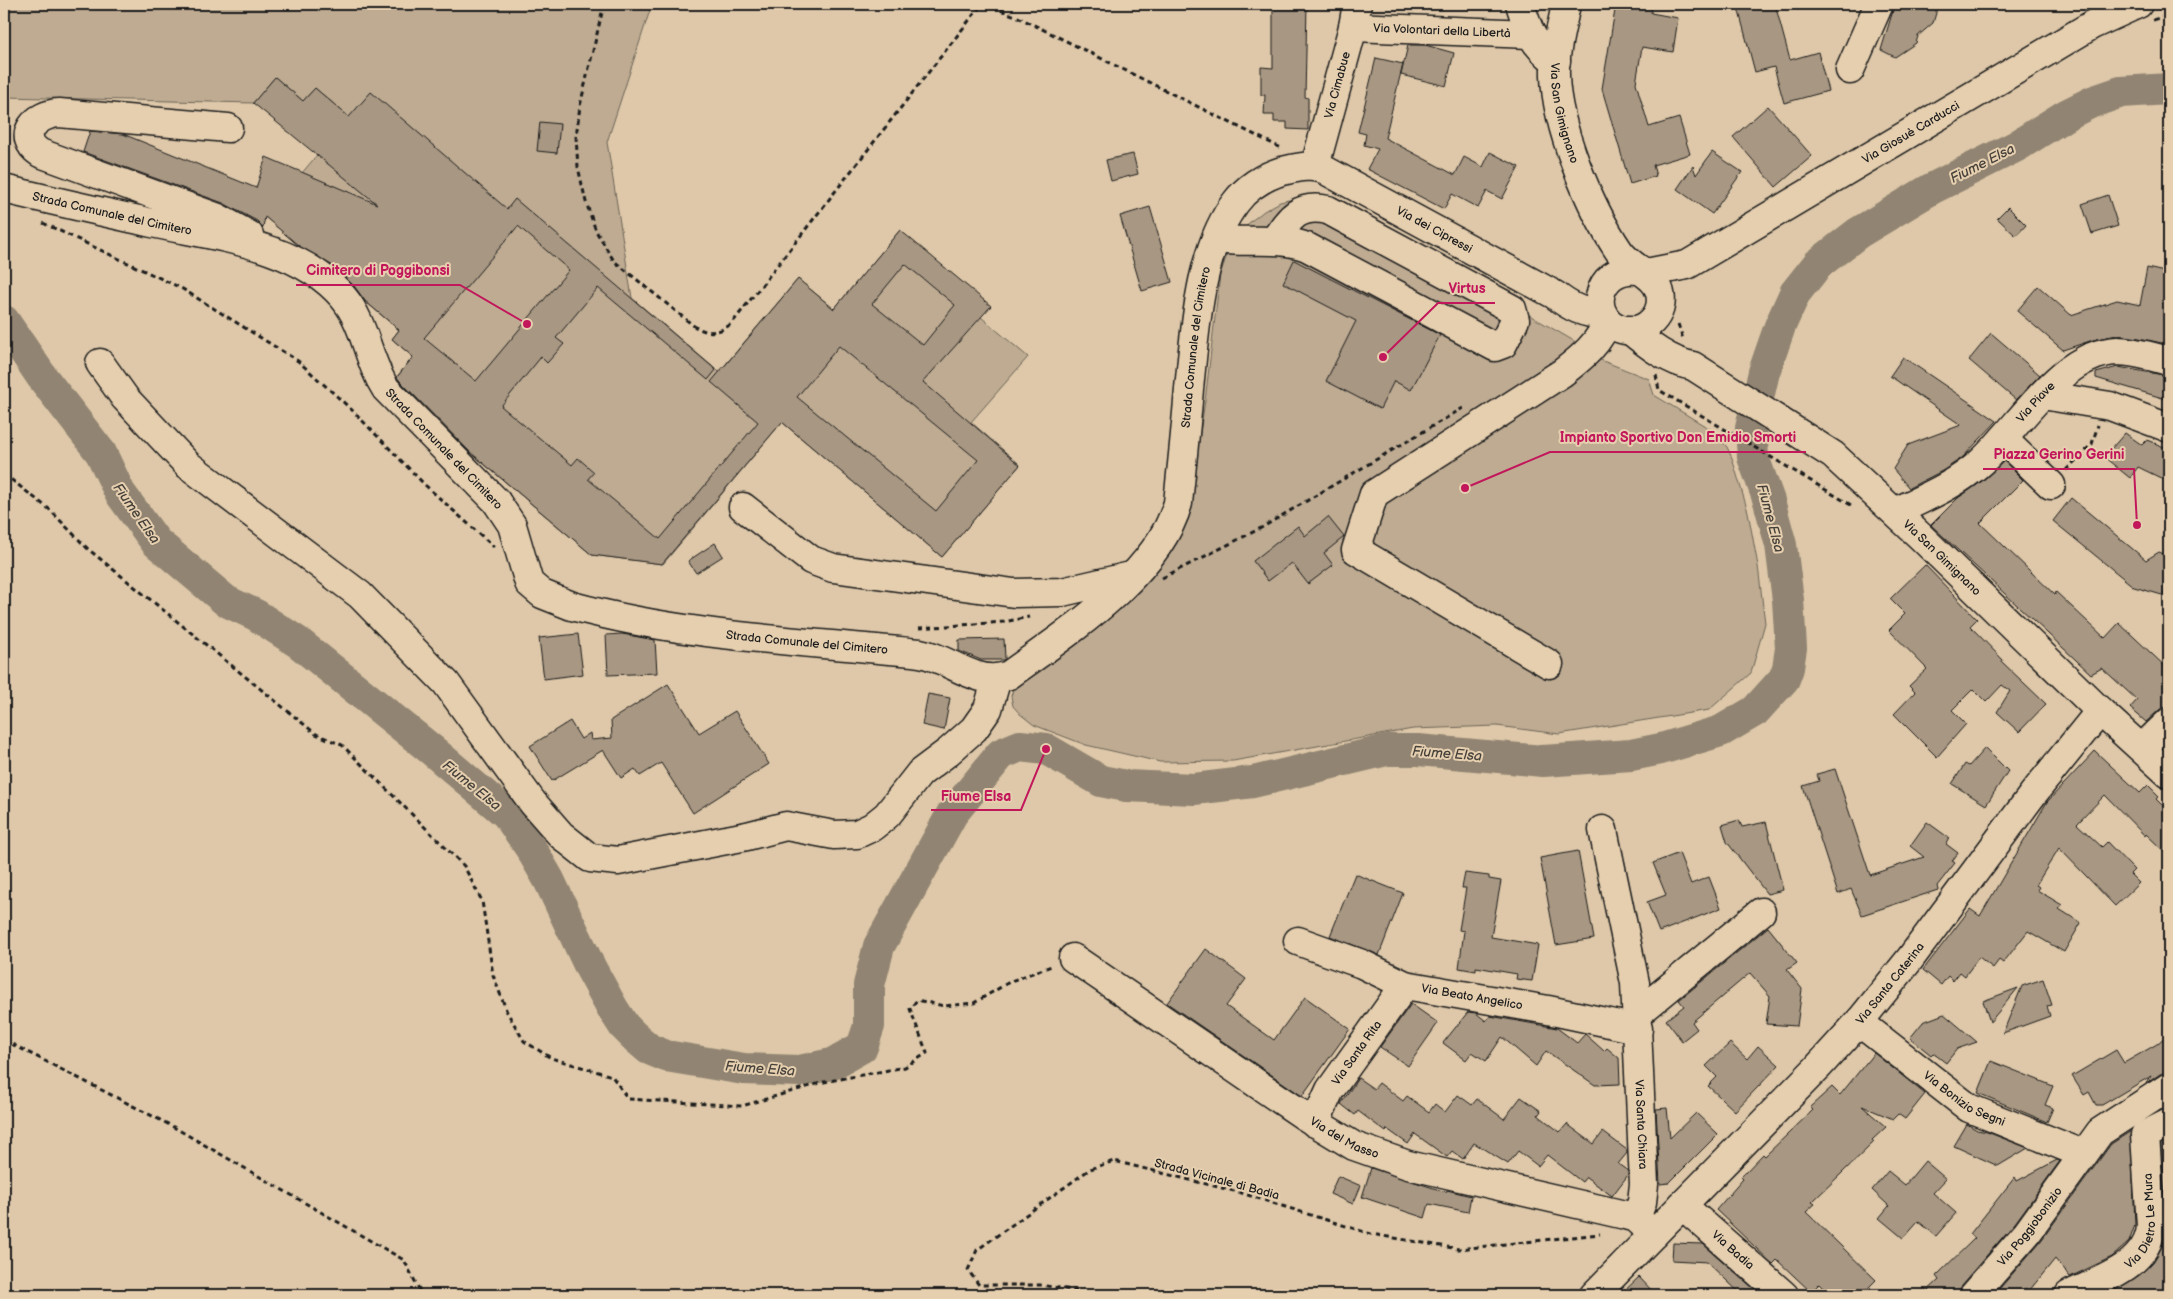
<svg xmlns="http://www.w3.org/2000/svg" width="2173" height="1299" viewBox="0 0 2173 1299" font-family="'Balsamiq Sans',sans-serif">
<rect width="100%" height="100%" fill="#dec8a9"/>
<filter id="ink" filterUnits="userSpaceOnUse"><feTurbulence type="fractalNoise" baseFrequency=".02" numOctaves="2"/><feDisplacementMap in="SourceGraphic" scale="10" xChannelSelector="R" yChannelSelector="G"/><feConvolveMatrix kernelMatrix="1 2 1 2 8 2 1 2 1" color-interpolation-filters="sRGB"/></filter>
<g filter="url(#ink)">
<!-- green -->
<g fill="#beab92" stroke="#6d6457">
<polygon points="4,4 652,4 607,142 632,298 719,372 798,279 834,309 900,230 981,317 1028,357 971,422 1020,465 942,557 782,422 663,564 592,555 390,385 413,357 392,339 399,330 265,217 349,117 315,88 303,101 275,77 253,103 4,97"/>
<polygon points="1301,197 1524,312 1574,341 1598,359 1649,379 1654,395 1710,429 1727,447 1732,458 1748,512 1758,566 1765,623 1751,673 1709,710 1559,734 1497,726 1413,729 1233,761 1160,762 1086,745 1034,725 1020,714 1013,706 1011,696 1014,687 1081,635 1195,465 1205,401 1220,275 1229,249 1250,222 1264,211 1280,202"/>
</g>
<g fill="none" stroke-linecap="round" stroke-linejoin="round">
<!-- river -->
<polyline stroke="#918472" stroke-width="32" points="4,321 42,377 101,453 120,493 156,542 226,601 256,615 299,643 433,751 507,814 530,847 549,880 590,967 613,1009 624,1026 635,1037 649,1049 666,1056 744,1069 800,1071 832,1064 862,1047 869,1026 869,985 879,946 952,814 1001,754 1020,746 1046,749 1101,781 1126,786 1194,789 1253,782 1387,750 1418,750 1543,761 1631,755 1661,749 1721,731 1755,711 1784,679 1788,668 1791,648 1788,600 1781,545 1769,501 1753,457 1751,428 1764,372 1780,326 1795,293 1818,264 1858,233 1931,189 2017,146 2066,115 2092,102 2121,92 2169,89"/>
</g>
<!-- building -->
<g fill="#a89782" stroke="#1c1c1c" fill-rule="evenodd">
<polygon points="1273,4 1307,4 1305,97 1308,98 1308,130 1287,129 1287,122 1274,122 1274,115 1264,115 1265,95 1261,95 1261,67 1273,68"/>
<polygon points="1616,4 1652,4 1651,13 1678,18 1673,52 1642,47 1636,83 1649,127 1679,118 1690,154 1653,165 1656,176 1630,184 1602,89"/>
<polygon points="1737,4 1775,4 1790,60 1818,52 1828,91 1784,103 1774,67 1755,72"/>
<polygon points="1895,4 1936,4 1936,13 1933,23 1918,36 1916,43 1895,57 1881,50"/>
<polygon points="1408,45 1425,45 1454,53 1446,86 1401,75"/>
<polygon points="1376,58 1403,64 1385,138 1455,175 1464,157 1483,167 1490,152 1519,167 1502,199 1487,191 1478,208 1452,194 1444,209 1367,169 1378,149 1364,145 1366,134 1358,132"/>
<path d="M275 77 303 101 315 88 349 117 371 92 507 209 515 199 716 370 708 380 598 288 556 338 564 344 547 363 541 357 501 406 572 465 578 458 594 472 588 479 660 539 758 422 711 382 798 279 834 309 900 230 991 306 923 382 1020 465 942 557 782 422 662 564 592 555 470 452 399 380 397 377 413 357 392 339 399 330 365 301 354 286 333 266 299 246 265 217 263 227 257 221 223 203 83 152 90 131 123 134 256 188 266 157 377 204 253 103ZM518 226 569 270 476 381 424 338ZM905 264 955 305 923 345 872 304ZM839 346 978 460 936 511 797 397Z"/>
<polygon points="1768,106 1812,156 1776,187 1733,137"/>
<polygon points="540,122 560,124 557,153 537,151"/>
<polygon points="1712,152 1742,172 1712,214 1677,189 1693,166 1696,175"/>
<polygon points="1133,154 1138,174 1111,181 1106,160"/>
<polygon points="2108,195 2118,226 2092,234 2082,204"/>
<polygon points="1150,207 1172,282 1142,291 1120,216"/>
<polygon points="2008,207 2026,225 2016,236 1997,218"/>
<polygon points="1294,260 1440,335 1411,390 1394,381 1380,409 1326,381 1356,321 1283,283"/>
<polygon points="2147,268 2169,273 2169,329 2166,344 2139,338 2117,335 2093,340 2063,350 2017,311 2038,286 2071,315 2117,300 2140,305"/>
<polygon points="1991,333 2040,375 2016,400 1969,360"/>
<polygon points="1903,357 1997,421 1962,458 1942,471 1909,488 1893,469 1908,445 1961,425 1890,376"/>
<polygon points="2118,367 2169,376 2169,400 2096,378 2096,373"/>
<polygon points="2125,433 2142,445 2147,440 2169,449 2169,482 2138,467 2130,478 2104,457"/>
<polygon points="2004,461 2023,480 1980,523 2055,595 2056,592 2105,638 2119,623 2169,670 2169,707 2159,710 2146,722 2130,708 2137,700 2102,668 2091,674 1931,525 1958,498 1981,482"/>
<polygon points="2071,498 2146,560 2159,552 2169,556 2169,591 2162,595 2134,587 2053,521"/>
<polygon points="1328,517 1344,537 1324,553 1333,565 1308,584 1292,563 1268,581 1253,561 1298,526 1305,536"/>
<polygon points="715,543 723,556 696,573 688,561"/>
<polygon points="1925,565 1977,619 1970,626 2003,660 2002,662 2046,704 2019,732 1997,712 2010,691 2002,685 1986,702 1973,689 1952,710 1966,724 1937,757 1894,714 1915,692 1909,686 1927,669 1889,630 1905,614 1890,599"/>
<polygon points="578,634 583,674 544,679 539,638"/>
<polygon points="622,634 655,640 657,673 608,675 606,635"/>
<polygon points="1004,639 1005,659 1003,660 981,660 959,651 959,640"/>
<polygon points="668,684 699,733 735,711 769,764 693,813 661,763 640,776 635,769 621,778 603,750 552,781 530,746 570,721 581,739 590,733 591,740 612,738 611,720"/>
<polygon points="928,694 950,698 944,730 922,725"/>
<polygon points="1985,748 2008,771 1986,805 1952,784 1965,764 1969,766"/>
<polygon points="2095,751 2140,793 2148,785 2159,796 2156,799 2169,812 2169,856 2146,834 2145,836 2105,795 2077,824 2102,847 2107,842 2134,870 2130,874 2139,883 2115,906 2059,848 2036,885 2039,887 2037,890 2062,905 2059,909 2081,923 2064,952 2028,931 2003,963 1999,960 1993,968 1979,957 1965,976 1960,972 1953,981 1948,976 1941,985 1923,970 1970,909 1980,916 2047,802"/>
<polygon points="1835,769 1870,875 1924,857 1910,846 1927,822 1949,838 1946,844 1958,853 1952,861 1955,863 1937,886 1938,890 1862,915 1851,889 1838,894 1803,786 1819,781 1817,774"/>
<polygon points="1739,820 1742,827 1766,822 1783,890 1767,894 1727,842 1722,825"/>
<polygon points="1578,851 1594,939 1556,945 1540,858"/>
<polygon points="1679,853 1691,884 1709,877 1721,908 1659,932 1647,902 1666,895 1653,863"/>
<polygon points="1465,873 1489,876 1489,879 1501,881 1491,937 1538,945 1532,981 1516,979 1517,974 1476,967 1476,971 1459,968 1464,931 1459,930 1466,888 1462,888"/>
<polygon points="1355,874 1403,893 1379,955 1330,936"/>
<polygon points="1768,927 1797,963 1787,970 1802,989 1797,1026 1766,1024 1770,996 1750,973 1692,1022 1697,1029 1682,1041 1666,1020 1684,1006 1679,1000"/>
<polygon points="1206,949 1246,979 1226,1006 1274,1040 1305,997 1350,1029 1302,1096 1167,1003"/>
<polygon points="2043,979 2052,1005 2047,1006 2050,1016 2003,1033 2022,986"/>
<polygon points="2018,988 1990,1022 1983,1001"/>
<polygon points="1411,1004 1438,1023 1408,1066 1380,1047"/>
<polygon points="1468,1012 1476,1013 1486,1021 1490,1016 1557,1028 1577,1043 1585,1034 1604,1051 1607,1048 1619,1058 1620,1084 1595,1085 1546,1051 1536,1066 1502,1037 1486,1061 1472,1052 1466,1060 1443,1043"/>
<polygon points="1944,1014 1977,1042 1957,1049 1946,1063 1933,1053 1931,1055 1910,1038 1923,1022"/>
<polygon points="2169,1033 2169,1072 2160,1074 2146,1084 2151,1076 2102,1105 2096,1105 2089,1092 2084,1095 2072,1076 2116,1050 2124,1063 2157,1044"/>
<polygon points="1730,1043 1747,1059 1758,1046 1779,1065 1735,1111 1708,1086 1717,1077 1706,1066"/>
<polygon points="1874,1053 1925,1094 1905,1119 1898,1114 1893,1119 1862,1106 1886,1127 1872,1140 1874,1142 1812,1202 1815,1204 1806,1212 1876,1280 1861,1295 1832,1295 1820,1283 1811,1292 1777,1260 1773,1264 1716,1210 1743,1179 1741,1177 1763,1154 1765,1156 1813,1110 1810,1107 1832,1087 1840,1095"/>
<polygon points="1991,1061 2053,1086 2045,1105 2053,1108 2047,1122 1978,1093"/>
<polygon points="1358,1078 1374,1089 1379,1083 1403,1101 1407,1096 1429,1112 1435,1104 1445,1112 1458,1095 1472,1105 1477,1099 1504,1119 1521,1097 1541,1111 1538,1115 1560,1132 1567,1124 1594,1144 1603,1132 1627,1150 1627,1153 1618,1164 1628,1171 1628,1175 1612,1196 1586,1177 1582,1182 1547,1155 1538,1166 1518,1151 1508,1164 1474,1143 1463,1159 1452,1151 1447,1157 1415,1134 1408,1144 1387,1129 1386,1132 1358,1111 1355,1115 1341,1104"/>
<polygon points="1667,1108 1670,1138 1696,1113 1718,1134 1669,1183 1660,1184 1656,1109"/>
<polygon points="1967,1124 1977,1130 1987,1132 2028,1148 1998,1166 1954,1146"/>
<polygon points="2131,1131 2135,1225 2129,1242 2112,1257 2070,1277 2055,1259 2029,1291 2025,1288 2018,1295 1994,1295 2040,1242 2111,1144"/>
<polygon points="2169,1140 2169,1295 2106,1295 2141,1274 2153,1262 2162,1247 2167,1225 2161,1144"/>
<polygon points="2057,1160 2060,1161 2015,1223 1961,1285 1958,1295 1923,1295 1939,1280 1936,1276 1975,1238 1970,1234 2015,1177 2017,1181"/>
<polygon points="1925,1161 1946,1179 1933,1193 1956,1213 1936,1236 1918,1221 1903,1238 1879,1218 1889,1206 1872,1190 1888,1171 1905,1185"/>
<polygon points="1371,1168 1446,1192 1447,1190 1471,1196 1468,1212 1429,1204 1425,1218 1362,1197"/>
<polygon points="1338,1176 1361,1186 1353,1204 1330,1194"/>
<polygon points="1673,1243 1703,1244 1761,1295 1742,1295 1707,1262 1672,1260"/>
<polygon points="1639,1277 1656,1295 1620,1295"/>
</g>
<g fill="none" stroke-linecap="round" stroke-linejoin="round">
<!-- minor casing -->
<g stroke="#1c1c1c" stroke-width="31">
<g id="minor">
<path d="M1520 4C1528 30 1533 45 1556 61"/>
<path id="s1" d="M1353 27 1530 34"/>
<polyline points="1850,70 1879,4"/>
<path d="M228 128 59 113C36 114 15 136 40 153L218 218 249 235"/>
<path id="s2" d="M1315 166 1353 27 1357 4"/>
<path id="s3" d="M4 189C53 201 103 212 152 223 216 237 298 244 343 297 366 324 367 360 386 389L496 501"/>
<path d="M1217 239C1247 244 1278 236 1307 247L1495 347 1503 344 1515 320 1512 309 1328 210C1298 203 1289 219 1274 241"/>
<polyline points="100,363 125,398 188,465 360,595 446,683 533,803 561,835 590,858 618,861 747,836 786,826 834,835 857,834 872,827 887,815 920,773 948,752 974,729 988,709 997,678"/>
<polyline points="2042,395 2110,406 2169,428"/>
<polyline points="2003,439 2051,485"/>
<polyline points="743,507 811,560 833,568 1014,593 1062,592 1131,576"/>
<path id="s4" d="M1895 512C1924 498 1956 485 1981 462 2019 428 2060 353 2117 351 2134 351 2153 357 2169 361"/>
<path id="s5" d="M572 606C686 637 803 641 920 653 950 658 977 688 1009 675 1067 633 1158 575 1178 503 1182 465 1186 427 1189 389 1195 332 1199 249 1236 202 1248 186 1263 177 1282 171 1296 168 1310 164 1323 169L1555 295C1570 307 1584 314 1603 314"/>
<path d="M1549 664 1356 550 1374 494 1562 373C1580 359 1601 343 1607 320"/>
<polyline points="2142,748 2169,722"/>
<path id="s6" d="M1603 830 1635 983 1644 1184 1642 1202 1636 1218"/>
<path id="s7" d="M1298 941 1362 964 1405 985 1548 1010 1638 1029"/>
<path id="s8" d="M1073 958 1303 1115 1354 1146 1408 1165 1625 1215 1636 1218 1654 1234"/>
<polyline points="1637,1014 1761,912"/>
<path id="s9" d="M1859 1022 1969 1108 2083 1154"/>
<path id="s10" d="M1315 1123 1330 1090 1405 985"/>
<path id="s11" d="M1682 1205 1784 1295"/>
<path id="s12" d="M1973 1295 2027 1233 2100 1132 2169 1087"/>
<path id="s13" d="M2069 1295C2099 1280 2149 1266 2151 1226L2145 1135 2169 1123"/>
</g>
</g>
<!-- major casing -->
<g stroke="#1c1c1c" stroke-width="31">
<g id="major">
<path id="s14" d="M1566 4C1562 27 1554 51 1555 75 1556 127 1590 208 1619 251 1631 269 1656 274 1660 293 1665 314 1646 334 1625 330 1585 322 1595 265 1638 270"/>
<path id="s15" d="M1646 273 1687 265 2092 25 2138 4"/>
<path id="s16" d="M1630 330C1648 345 1670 362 1693 366L1833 455 1920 536 2100 711 2169 774"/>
<path id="s17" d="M1594 1295 1817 1068 1859 1022 1910 959 2033 794 2100 711"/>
</g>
</g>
<!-- path -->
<g stroke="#1c1c1c" stroke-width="3" stroke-dasharray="5 4" stroke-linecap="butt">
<path d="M604 4 580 106 576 137 578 167 586 202 596 231 614 261 694 326C708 335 721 333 733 322L982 4"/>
<polyline points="984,4 1018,17 1281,148"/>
<polyline points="2153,20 2169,15"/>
<polyline points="43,223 181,288 298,361 352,410 425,485 494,547"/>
<polyline points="1678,324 1683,339"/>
<polyline points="1656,375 1659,390 1851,505"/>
<polyline points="2066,470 2092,444 2098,425"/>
<polyline points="4,474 49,509 88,549 316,734 342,745 464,866 482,901 493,975 507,1012 524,1041 551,1058 612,1076 628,1099 742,1106 824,1082 905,1067 927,1053 910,1009 917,1000 944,1006 974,1003 1011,981 1054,965"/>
<polyline points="1162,578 1261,528 1463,408"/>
<polyline points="919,628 1004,622 1029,617"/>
<polyline points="4,1040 170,1125 404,1260 422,1295"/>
<polyline points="1104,1295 1040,1285 979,1285 968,1270 977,1250 1090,1169 1114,1161 1238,1192 1371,1234 1459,1249 1600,1234"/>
</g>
<!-- minor -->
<use href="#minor" stroke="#e6cfaf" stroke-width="28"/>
<!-- major -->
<use href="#major" stroke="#e6cfaf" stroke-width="28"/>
<!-- minor-bridge casing -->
<g stroke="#1c1c1c" stroke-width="31" stroke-linecap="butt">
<polyline id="minor-bridge" points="496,501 512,525 529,583 542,594 572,606"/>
</g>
<!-- minor-bridge -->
<use href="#minor-bridge" stroke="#e6cfaf" stroke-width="28"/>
</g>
</g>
<g text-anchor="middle" stroke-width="4" stroke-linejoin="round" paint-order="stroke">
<!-- street labels -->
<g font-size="12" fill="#1c1c1c" stroke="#e6cfaf">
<text dy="4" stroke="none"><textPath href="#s1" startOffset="89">Via Volontari della Libertà</textPath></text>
<text dy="4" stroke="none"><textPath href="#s2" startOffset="84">Via Cimabue</textPath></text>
<text dy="4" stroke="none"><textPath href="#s14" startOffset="111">Via San Gimignano</textPath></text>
<text dy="4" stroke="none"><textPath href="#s15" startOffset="302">Via Giosuè Carducci</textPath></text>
<text dy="4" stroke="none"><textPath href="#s3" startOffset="111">Strada Comunale del Cimitero</textPath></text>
<text dy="4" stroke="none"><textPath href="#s5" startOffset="1226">Via dei Cipressi</textPath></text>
<text dy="4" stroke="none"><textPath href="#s5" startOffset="848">Strada Comunale del Cimitero</textPath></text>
<text dy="4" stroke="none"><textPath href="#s4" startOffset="181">Via Piave</textPath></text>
<text transform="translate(444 449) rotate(46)" y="4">Strada Comunale del Cimitero</text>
<text dy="4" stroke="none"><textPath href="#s16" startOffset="389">Via San Gimignano</textPath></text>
<text dy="4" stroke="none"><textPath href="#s5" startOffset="238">Strada Comunale del Cimitero</textPath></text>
<text dy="4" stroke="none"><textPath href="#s17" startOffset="430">Via Santa Caterina</textPath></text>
<text dy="4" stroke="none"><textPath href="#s7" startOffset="184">Via Beato Angelico</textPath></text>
<text dy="4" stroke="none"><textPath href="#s10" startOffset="82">Via Santa Rita</textPath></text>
<text dy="4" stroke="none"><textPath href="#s9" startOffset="131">Via Bonizio Segni</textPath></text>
<text dy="4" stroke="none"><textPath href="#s6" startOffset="298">Via Santa Chiara</textPath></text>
<text dy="4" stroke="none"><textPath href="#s8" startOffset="326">Via del Masso</textPath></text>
<text transform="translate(1217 1179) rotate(15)" y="4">Strada Vicinale di Badia</text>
<text dy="4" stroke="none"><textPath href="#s13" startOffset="115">Via Dietro Le Mura</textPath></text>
<text dy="4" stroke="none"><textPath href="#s12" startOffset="89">Via Poggiobonizio</textPath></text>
<text dy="4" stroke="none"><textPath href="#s11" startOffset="68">Via Badia</textPath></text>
</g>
<!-- water labels -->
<g font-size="14" font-style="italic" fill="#45403a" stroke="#e6cfaf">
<text transform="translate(1982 163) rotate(-27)" y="5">Fiume Elsa</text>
<text transform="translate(137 513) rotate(55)" y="5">Fiume Elsa</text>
<text transform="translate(1771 518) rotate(75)" y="5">Fiume Elsa</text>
<text transform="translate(1447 753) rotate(4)" y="5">Fiume Elsa</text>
<text transform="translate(472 785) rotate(39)" y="5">Fiume Elsa</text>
<text transform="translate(760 1068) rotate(4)" y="5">Fiume Elsa</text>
</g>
</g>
<!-- callouts -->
<path fill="none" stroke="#c2185b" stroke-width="2" d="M527 324L460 285H296M1383 357L1438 303H1495M1465 488L1550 452H1806M2137 525L2134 469H1983M1046 749L1021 810H931"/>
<g fill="#c2185b" stroke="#e6cfaf" stroke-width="2">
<circle cx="527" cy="324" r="5"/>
<circle cx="1383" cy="357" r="5"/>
<circle cx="1465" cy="488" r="5"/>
<circle cx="2137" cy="525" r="5"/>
<circle cx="1046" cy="749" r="5"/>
</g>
<g font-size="14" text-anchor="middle" font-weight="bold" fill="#c2185b" stroke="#e6cfaf" stroke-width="4" stroke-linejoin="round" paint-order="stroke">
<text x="378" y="275">Cimitero di Poggibonsi</text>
<text x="1467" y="293">Virtus</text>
<text x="1678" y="442">Impianto Sportivo Don Emidio Smorti</text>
<text x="2059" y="459">Piazza Gerino Gerini</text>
<text x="976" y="801">Fiume Elsa</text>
</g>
<!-- margin -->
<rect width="2173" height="1299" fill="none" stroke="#e6cfaf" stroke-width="20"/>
<rect x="10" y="10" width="2153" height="1279" fill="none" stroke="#1c1c1c" stroke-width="2" filter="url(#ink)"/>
</svg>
